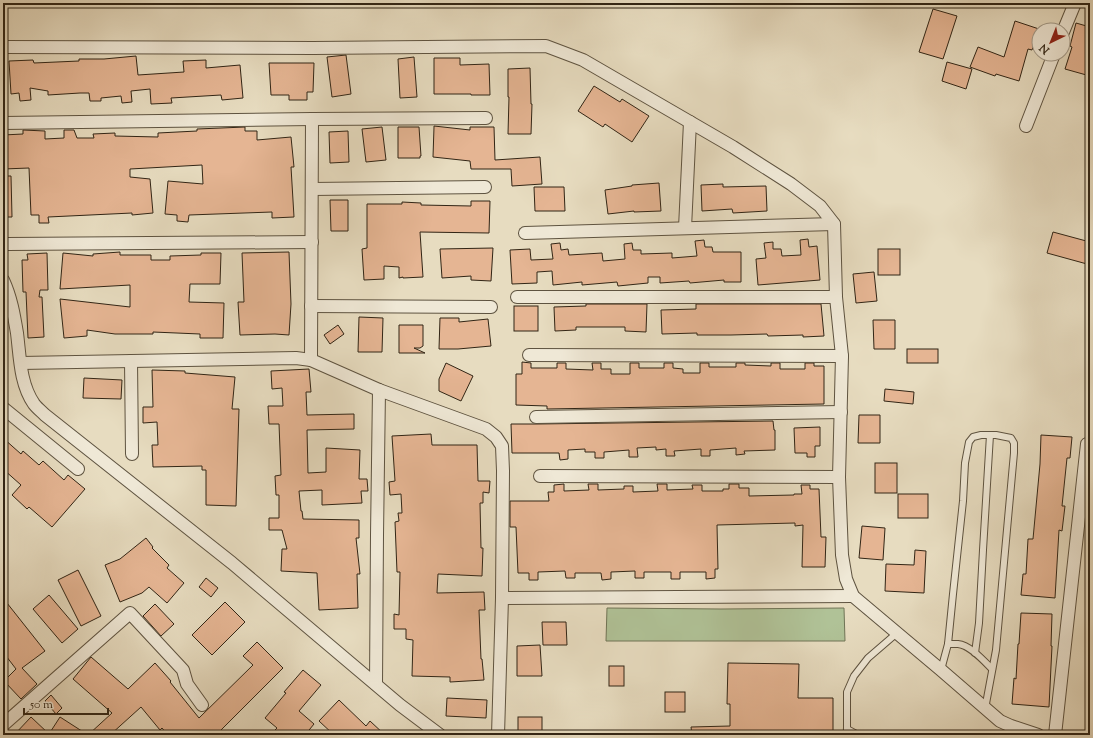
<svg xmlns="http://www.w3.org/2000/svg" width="1093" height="738" viewBox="0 0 1093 738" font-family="'Sorts Mill Goudy',serif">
<rect width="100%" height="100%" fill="#e7dcc0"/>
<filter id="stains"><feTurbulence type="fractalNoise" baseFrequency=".005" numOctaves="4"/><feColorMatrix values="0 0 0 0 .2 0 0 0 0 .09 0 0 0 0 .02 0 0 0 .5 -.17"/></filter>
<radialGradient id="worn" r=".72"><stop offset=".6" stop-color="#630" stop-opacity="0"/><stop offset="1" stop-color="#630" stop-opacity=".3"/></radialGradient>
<!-- green -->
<polygon fill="#b0c297" stroke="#707456" points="607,608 721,609 844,608 845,641 606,641"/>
<!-- building -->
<g fill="#e5b593" stroke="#312515">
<polygon points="933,9 957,16 943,59 919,52"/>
<polygon points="1015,21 1039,29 1032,50 1028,49 1019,81 996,74 995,76 970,67 978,47 1004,57"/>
<polygon points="1076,23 1090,27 1090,76 1065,69 1072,47 1070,46"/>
<polygon points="346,55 351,94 332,97 327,57"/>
<polygon points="136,56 138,75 184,72 183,61 206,60 206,68 240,65 243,98 222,100 221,95 171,98 172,103 151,104 150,89 131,91 132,102 122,103 121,96 101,98 101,101 90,101 89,93 80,93 48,95 48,91 30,88 31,100 20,101 19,93 11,94 9,61 33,60 34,63 79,61 79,59 104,59"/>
<polygon points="414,57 417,97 400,98 398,59"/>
<polygon points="434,58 460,58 460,65 489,64 490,95 471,95 471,94 434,94"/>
<polygon points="947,62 972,69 966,89 942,81"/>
<polygon points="269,63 314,63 313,92 307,92 307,100 289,100 289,95 271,95"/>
<polygon points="530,68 531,104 532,104 531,134 508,134 509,97 508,97 508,69"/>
<polygon points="594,86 620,102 622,99 649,116 632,142 605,124 603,127 578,111"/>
<polygon points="434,126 470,130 470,127 494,127 495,160 540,157 542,184 512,186 511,169 471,169 470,161 433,157 434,127"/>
<polygon points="245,127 245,131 257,131 257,140 291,137 294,167 291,167 294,217 272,218 272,212 189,215 188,222 177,221 177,215 165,214 168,181 203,184 202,165 130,169 130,177 150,179 153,213 132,215 132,213 48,217 49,223 39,223 39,215 31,215 29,168 3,169 3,135 23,134 23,130 45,131 45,139 64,138 64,130 74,130 77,138 94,138 93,134 115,133 115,136 158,137 158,133 197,131 197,129"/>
<polygon points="382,127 386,160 366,162 362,129"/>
<polygon points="398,127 419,127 421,156 420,156 420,158 398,158"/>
<polygon points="348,131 349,162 330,163 329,132"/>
<polygon points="3,176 11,176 12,217 3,217"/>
<polygon points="659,183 661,211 634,212 634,211 608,214 605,190 632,186 632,185"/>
<polygon points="723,184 723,187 766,186 767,211 733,213 732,209 702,211 701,185"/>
<polygon points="534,187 564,187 565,211 535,211"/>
<polygon points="330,200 348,200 348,231 331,231"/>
<polygon points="471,201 490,201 489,233 420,232 423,277 403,278 403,277 399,278 399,267 384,266 384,279 364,280 362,249 367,248 367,204 402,204 402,202 421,203 421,205 471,206"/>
<polygon points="1053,232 1090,242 1090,254 1087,264 1047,253"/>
<polygon points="808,239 809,247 817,246 820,280 758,285 756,259 766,258 764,243 773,242 773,249 781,249 782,256 801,255 800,240"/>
<polygon points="704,240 705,247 712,247 713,252 741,252 741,282 724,282 724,280 690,283 689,281 660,283 660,277 648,277 648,283 618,286 617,282 582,285 582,282 553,285 552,271 537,272 537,283 512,284 510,250 530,249 531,260 553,259 551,244 560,243 561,250 568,249 569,255 602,253 603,261 625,259 624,244 632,243 633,250 641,250 641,254 672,253 672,258 697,256 695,241"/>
<polygon points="493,248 491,281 471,280 471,276 442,278 440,249"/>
<rect x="878" y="249" width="22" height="26"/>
<polygon points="120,252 120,255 151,255 151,260 170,260 170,256 201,255 201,253 221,253 220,284 190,284 189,302 224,303 223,338 200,338 200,334 153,332 153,334 115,334 87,330 87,336 64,338 60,299 130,307 130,285 60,289 63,253 93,256 93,254"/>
<polygon points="289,252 291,304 289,335 275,334 240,335 238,302 244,302 242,253"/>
<polygon points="47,253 48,290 40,290 39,297 42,297 44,337 28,338 26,292 23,292 22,260 28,260 27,254"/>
<polygon points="874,272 877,301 856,303 853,274"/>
<polygon points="586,304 647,304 646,332 625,331 625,327 576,327 576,330 555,331 554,307 586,306"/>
<polygon points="696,304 821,304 824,336 803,337 803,335 768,336 767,334 731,335 697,335 697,333 662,334 661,310 696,309"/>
<rect x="514" y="306" width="24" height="25"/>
<polygon points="359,317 383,318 382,352 358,352"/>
<polygon points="440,318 459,318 459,322 488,319 491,346 458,349 439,349"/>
<polygon points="873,320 895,320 895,349 874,349"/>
<polygon points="338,325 344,334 330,344 324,335"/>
<polygon points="399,325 423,325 423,346 420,348 414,348 425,353 399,353"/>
<rect x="907" y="349" width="31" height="14"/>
<polygon points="522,362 531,363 531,368 557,368 557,363 566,363 566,369 593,370 592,363 601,363 601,369 611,369 611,374 630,374 630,363 639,363 639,368 664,368 664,363 673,363 673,368 683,369 683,373 700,373 700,363 709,363 709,367 736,367 736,363 745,363 745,365 771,366 771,363 780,363 780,369 805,369 805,363 814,363 814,366 824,366 824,404 547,409 547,406 516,405 516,374 522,374"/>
<polygon points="446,363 473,376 461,401 439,391 439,379"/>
<polygon points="309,369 311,392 306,392 307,415 354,414 354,429 307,430 308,473 326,472 326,448 360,450 359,479 367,479 368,491 361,491 362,503 322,505 322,490 299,491 301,511 302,511 303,519 359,520 359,538 356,538 360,574 357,574 358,608 319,610 317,573 281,571 282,549 287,549 282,530 269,530 269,518 279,518 279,495 276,495 275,476 281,475 279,424 269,424 268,406 283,406 282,388 272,389 271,371"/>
<polygon points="152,370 185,371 185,373 235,377 232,409 239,409 236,506 206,505 206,470 202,470 202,466 153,467 152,445 158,445 157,422 143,423 143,407 153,407"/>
<polygon points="84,378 122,380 121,399 83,398"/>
<polygon points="885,389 914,392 913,404 884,401"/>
<polygon points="859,415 880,415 880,443 858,443"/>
<polygon points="773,421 774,430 775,430 775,450 744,451 745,454 736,455 736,448 710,450 710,456 701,456 701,449 674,451 675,456 666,456 666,449 656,450 656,447 637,448 638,457 629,457 629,450 604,452 604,458 595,458 595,452 585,452 585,449 568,450 568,459 560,460 559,453 512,453 511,424 536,424"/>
<polygon points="820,427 820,446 815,446 815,457 807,457 807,453 795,453 794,428"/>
<polygon points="431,434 432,445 477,445 478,481 490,481 489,493 483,492 483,503 480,503 481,548 483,548 482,576 438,574 437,593 484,592 485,610 479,610 481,659 482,659 484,680 450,682 450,677 412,676 413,640 406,639 406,629 394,629 394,614 399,615 400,572 397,572 395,522 399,521 398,513 402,513 401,494 390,495 389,482 395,481 392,436"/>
<polygon points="1041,435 1072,437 1070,458 1067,458 1062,506 1065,506 1062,531 1059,530 1055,598 1021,595 1023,574 1026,574 1028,539 1033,539 1040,464"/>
<polygon points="3,438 21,454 23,451 39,465 43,461 64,480 68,475 85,489 52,527 29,507 27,509 12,495 21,485 3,469"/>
<rect x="875" y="463" width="22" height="30"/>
<polygon points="564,484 564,491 589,490 588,484 598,484 598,490 624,489 624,486 633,486 633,492 658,491 657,484 667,484 667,490 693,489 692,485 702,485 702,491 723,491 723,489 729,489 729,484 739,484 739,488 749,488 749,496 794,495 794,494 802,494 801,485 810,485 810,489 819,489 821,537 826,537 825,567 802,567 803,525 795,526 795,523 717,525 718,569 715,569 715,578 706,579 706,572 680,572 680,579 671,579 671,572 644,572 644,578 635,578 635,571 611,572 611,579 602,580 601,573 575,573 575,578 566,578 565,571 538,572 538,580 529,580 529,573 518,573 516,527 510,527 510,501 549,501 548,492 554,492 554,485"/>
<rect x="898" y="494" width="30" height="24"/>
<polygon points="862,526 885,528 883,560 859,558"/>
<polygon points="146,538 153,547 152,548 169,565 167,568 184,583 167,603 149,587 142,593 120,602 105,565 120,559"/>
<polygon points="915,550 926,551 924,593 885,591 886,564 914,565"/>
<polygon points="78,570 101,616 81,626 58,580"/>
<polygon points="206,578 218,588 211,597 199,587"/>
<polygon points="49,595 78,629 62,643 33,609"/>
<polygon points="3,598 45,651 22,668 37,684 21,699 4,681 16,669 3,652"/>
<polygon points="225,602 245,622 212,655 192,635"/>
<polygon points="155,604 174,624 161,636 143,616"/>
<polygon points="1021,613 1052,614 1051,646 1052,646 1049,707 1012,704 1014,678 1016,679 1018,644 1019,644"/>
<polygon points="542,622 566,622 567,645 543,645"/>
<polygon points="257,642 283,668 216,735 168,735 162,728 160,730 141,707 110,735 88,735 112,713 73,679 91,657 128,689 155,663 171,681 170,682 199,718 253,665 243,656"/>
<polygon points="540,645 542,676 517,676 517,646"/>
<polygon points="728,663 799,664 798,698 833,698 833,735 692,735 691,727 730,726 730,704 727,704"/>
<rect x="609" y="666" width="15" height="20"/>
<polygon points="303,670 321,685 299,711 314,724 305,735 270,735 277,728 265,718 286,693 284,692"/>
<rect x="665" y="692" width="20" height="20"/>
<polygon points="51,695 62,708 56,714 45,701"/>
<polygon points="447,698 487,700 486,718 446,716"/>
<polygon points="339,700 366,726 370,721 385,735 334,735 319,721"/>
<polygon points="31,717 49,734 60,717 88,735 14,735"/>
<rect x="518" y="717" width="24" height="18"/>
</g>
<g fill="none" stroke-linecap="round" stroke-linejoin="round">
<!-- lane casing -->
<g stroke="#5e5340" stroke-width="8">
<g id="lane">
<path d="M948 644C952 644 955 644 958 644 970 645 984 661 992 669"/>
<polyline points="975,653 979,623 983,550 990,435"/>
<polyline points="941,670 948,644 953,594 963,501 965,463 969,442 973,437 981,435 996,435 1011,438 1014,443 1014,453 996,650 985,709"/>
<polyline points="847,729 858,735"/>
<polyline points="847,735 847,692 854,676 868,658 897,633"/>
</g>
</g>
<!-- street casing -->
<g stroke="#5e5340" stroke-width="14">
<g id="street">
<polyline points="1063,32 1075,3"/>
<polyline points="3,47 313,48 546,46 583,60 733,147 791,184 820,206 834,224 836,297 842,356 839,477 842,555 846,579 853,596 941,670 1000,721 1011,726 1038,735"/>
<polyline points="3,123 312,119"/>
<polyline points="1026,126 1054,54"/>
<polyline points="312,189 485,187"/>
<polyline points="685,228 690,122"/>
<polyline points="525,233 834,224"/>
<polyline points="7,244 312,242"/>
<path d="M3 280C11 297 14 315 17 333 20 357 20 384 34 404 37 408 42 412 45 415L232 563 400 705 440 735"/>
<polyline points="517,297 836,297"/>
<polyline points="311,306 491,307"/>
<polyline points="529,355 842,356"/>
<polyline points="311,360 312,119 486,118"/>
<polyline points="131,361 132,454"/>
<polyline points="21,363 296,358 311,360 379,390 486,429 496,437 502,446 503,471 502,598 498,735"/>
<polyline points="3,408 78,469"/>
<polyline points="536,417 841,412"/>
<polyline points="540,476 839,477"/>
<polyline points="502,598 853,596"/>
<polyline points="376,684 377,535 379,390"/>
<polyline points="3,725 130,613 183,670 187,684 202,705"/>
<polyline points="1055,735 1087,444"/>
</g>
</g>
<!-- lane -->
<use href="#lane" stroke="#efe8d6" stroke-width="6"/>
<!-- street -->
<use href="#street" stroke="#efe8d6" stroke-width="12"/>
</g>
<!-- margin -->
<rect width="1093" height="738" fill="none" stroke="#e7dcc0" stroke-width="16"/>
<rect x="4" y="4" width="1085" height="730" fill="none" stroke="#312515" stroke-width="2"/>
<rect x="8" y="8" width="1077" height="722" fill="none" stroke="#312515"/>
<!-- north arrow -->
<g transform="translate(1051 42) rotate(223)"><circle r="19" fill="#efe8d6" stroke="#a39a89"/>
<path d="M0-3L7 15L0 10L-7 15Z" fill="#8f2418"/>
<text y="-6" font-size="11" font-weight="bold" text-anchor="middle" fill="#312515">N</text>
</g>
<!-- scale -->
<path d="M24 708v6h84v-6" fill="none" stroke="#312515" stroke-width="2"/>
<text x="30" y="708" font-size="12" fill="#312515" stroke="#efe8d6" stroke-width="3" paint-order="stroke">50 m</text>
<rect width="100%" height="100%" filter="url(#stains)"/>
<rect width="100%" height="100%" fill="url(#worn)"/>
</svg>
